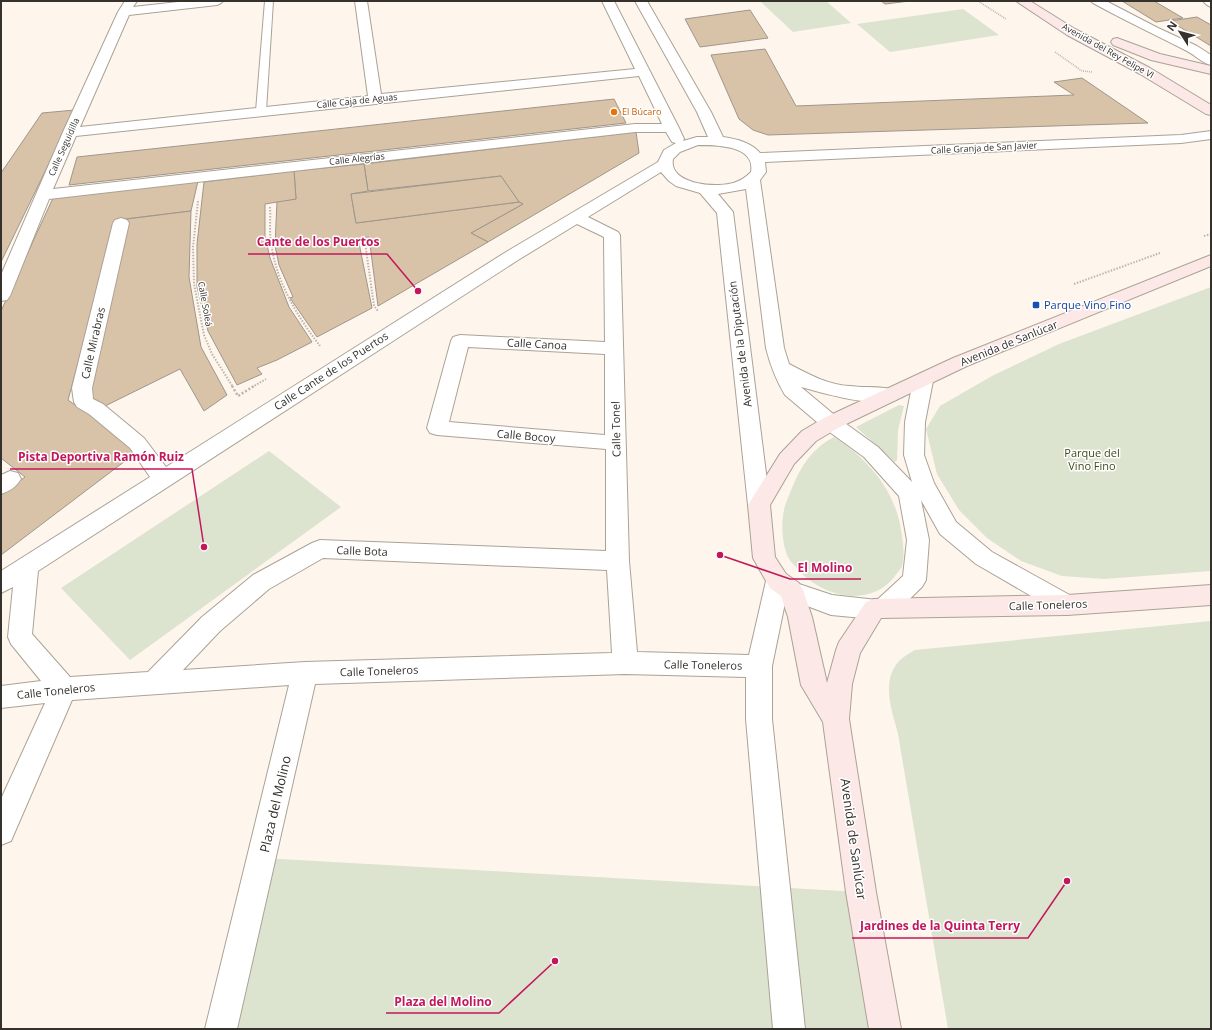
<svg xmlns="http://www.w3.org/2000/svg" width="1212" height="1030" viewBox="0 0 1212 1030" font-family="'Open Sans',sans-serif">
<rect width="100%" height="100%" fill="#fef6ec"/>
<!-- green -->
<g fill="#dce3cf">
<polygon points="760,1 826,1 851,23 793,32"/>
<polygon points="963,9 999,35 890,52 857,24"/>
<polygon points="1211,287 1211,571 1104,579 1062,576 1021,561 987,538 959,510 937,474 926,429 940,406 992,376 1059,344"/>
<polygon points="899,405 904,406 898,430 897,460 895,462 856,427"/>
<path d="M834 437C868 459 895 490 901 530 903 541 905 555 902 566 901 569 897 573 895 576 869 610 819 596 796 567 793 564 790 561 788 557 782 544 781 524 784 510 785 504 788 498 790 493 800 468 810 450 834 437Z"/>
<polygon points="269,451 341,507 130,660 61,588"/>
<path d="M1211 621V1029H948L898 734C892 710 880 681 900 660 904 656 910 653 915 650Z"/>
<polygon points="262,858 861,892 885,1029 222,1029"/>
</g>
<!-- building -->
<g fill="#d8c3a8" stroke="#9f968b">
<polygon points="881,1 910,1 885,4"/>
<polygon points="1122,1 1154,1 1183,18 1156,22"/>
<polygon points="750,10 768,38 700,47 685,19"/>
<polygon points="1197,17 1211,25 1211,46 1170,21"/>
<polygon points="765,49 796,106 1074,95 1054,82 1082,78 1148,123 768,135 753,130 739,119 711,55"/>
<polygon points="614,99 626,123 69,185 77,157"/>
<polygon points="75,110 1,262 1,173 42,113"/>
<polygon points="636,132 639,153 488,242 471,233 523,204 519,202 501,176 368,191 364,164"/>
<polygon points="364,164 368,191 351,194 356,223 519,202 523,204 471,233 488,242 378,306 369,237 358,238 372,308 317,337 290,298 293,297 279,265 275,246 277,201 296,199 294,171"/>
<polygon points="294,171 296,199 265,204 265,236 270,258 289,307 312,342 277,360 257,368 262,374 237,385 208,331 197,287 197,244 204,182"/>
<polygon points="501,176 519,202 356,223 351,194"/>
<polygon points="198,181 191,211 117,220 68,400 85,412 91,412 137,452 1,555 1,495 25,477 1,458 1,311 53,198"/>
<polygon points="191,211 189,277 201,347 227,395 204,411 180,369 101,408 88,396 127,219"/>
</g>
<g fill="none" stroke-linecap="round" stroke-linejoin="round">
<!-- lane casing -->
<g stroke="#aba296" stroke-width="2">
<polygon id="lane" points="265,1 273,1 266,111 261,114 256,111"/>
</g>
<!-- street casing -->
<g stroke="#aba296" stroke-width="2">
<g id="street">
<path d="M125 1H137L133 7 187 1H223L221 3 217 5 129 15 80 127 368 96 355 1H367L381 94 635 69 602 1H614L679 128 684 139 683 141 697 137H708L697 112 635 1H647L711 112 723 137C736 139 751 142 760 153L1181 135 1211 131V139L1181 143 765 162 766 172 760 180 784 348 789 364C808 374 828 385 850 386 865 388 881 386 896 390L899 395 896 400C869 407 827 394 801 387L838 418 878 447 912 482 904 455 905 422 913 381 916 376 923 375 930 376 933 381 925 422 924 455 934 483 956 522 992 552 1075 598 1079 605 1075 612 1067 615 1059 612 976 564 940 534 921 500 929 540 926 580 922 587 893 615 874 619 831 615 786 598 772 666V719L805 1029H773L746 719V677L625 674 315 684 237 1029H205L289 685 72 700 11 841 1 845V799L45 703 1 708V686L41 681 11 644 8 637 13 587 1 593V571L150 477 130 448 89 414 77 407 74 402 72 388 113 223 115 220 121 218 127 220 129 223 92 388 93 399 103 404 144 438 166 467 506 252 658 162 664 150 676 143 672 142 666 132H635L49 199 10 296 7 300 1 301V275L63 132 118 12ZM639 76 662 124H635L53 189 76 136ZM698 145C715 145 756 145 751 172 747 176 742 180 736 182 719 189 668 185 673 159L680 152ZM661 172 669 181 676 186 700 193 717 213 748 505 751 511 759 513 767 511 770 505 733 212 718 194 746 189 766 348C770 364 776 380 785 395L824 428 864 457 899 496 907 540 903 576 877 600 832 595 790 581 786 574 778 572 770 574 766 581 749 655 637 652 629 561 620 235 618 232 588 217ZM577 224 604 237 605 342 460 335 453 337 451 341 427 428 430 433 437 435 606 449V551L320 540 312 543 253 575 202 617 148 672 70 677 32 634 38 571 518 260ZM468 347 605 354V435L449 422ZM323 558 607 570 612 653 305 662 183 670 220 631 269 589Z"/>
<path d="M1091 1H1106L1158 28 1197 46 1211 55V65C1202 63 1195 55 1187 51 1156 35 1124 20 1093 3Z"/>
<polygon points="1203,1 1211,1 1211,7 1207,5"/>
<path d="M10 471 18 473 21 479C16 487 10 491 1 494V475Z"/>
</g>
</g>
<!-- secondary casing -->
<g stroke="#aba296" stroke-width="2">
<g id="secondary">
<polygon points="1016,1 1030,1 1075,29 1150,68 1211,105 1211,115 1206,114 1140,74 1067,35"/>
<polygon points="1117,38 1160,54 1211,66 1211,74 1151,60 1113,45 1111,42 1113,39"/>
<polygon points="1211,255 1211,266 967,366 896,400 838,428 816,441 794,464 770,505 775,557 786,574 799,583 803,590 812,617 827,683 836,650 839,642 866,602 874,599 1067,595 1211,585 1211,605 1067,615 881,618 860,653 852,684 849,719 876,892 901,1029 869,1029 846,892 823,722 801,685 788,617 781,596 770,588 753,558 748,505 780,454 802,431 824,418 953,358"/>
</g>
</g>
<!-- path-far2 -->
<g stroke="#bbb5ad" stroke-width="1.5" stroke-dasharray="1 1" stroke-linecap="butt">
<polyline points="978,1 1006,19"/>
<polyline points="1055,52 1082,71 1092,72"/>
</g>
<!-- path-far1 -->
<g stroke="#bbb5ad" stroke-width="2" stroke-dasharray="1.5 1.5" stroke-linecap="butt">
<polyline points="198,201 193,247 194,284 204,335 212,354 233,387"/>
<path d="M270 207C271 218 269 230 271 241 275 280 297 316 320 346"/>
<polyline points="1204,236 1211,234"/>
<polyline points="365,242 374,306 378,311"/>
<polyline points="1074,284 1160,253"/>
<polyline points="252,387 266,379"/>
</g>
<!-- path -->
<polyline stroke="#bbb5ad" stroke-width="2.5" stroke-dasharray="2 2" stroke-linecap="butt" points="232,386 238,396 254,386"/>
<!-- lane -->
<use href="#lane" fill="#fff" fill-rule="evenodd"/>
<!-- street -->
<use href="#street" fill="#fff" fill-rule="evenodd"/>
<!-- secondary -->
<use href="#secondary" fill="#fce8e7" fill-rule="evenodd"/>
</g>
<!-- markers -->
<circle fill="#e8710a" stroke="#fff" stroke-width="1.5" cx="614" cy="112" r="4"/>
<rect fill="#1a4fb4" stroke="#fff" stroke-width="1.5" x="1032" y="301" width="8" height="8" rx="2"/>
<g text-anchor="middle" stroke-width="3" stroke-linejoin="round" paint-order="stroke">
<!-- far-street labels -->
<g font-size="9" fill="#35312d" stroke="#fff">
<text transform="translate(1108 51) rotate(29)" y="3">Avenida del Rey Felipe VI</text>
<text transform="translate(357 101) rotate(-6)" y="3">Calle Caja de Aguas</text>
<text transform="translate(64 147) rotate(-66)" y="3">Calle Seguidilla</text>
<text transform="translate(984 148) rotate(-3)" y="3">Calle Granja de San Javier</text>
<text transform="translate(357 159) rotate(-6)" y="3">Calle Alegrías</text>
<text transform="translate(205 304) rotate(80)" y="3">Calle Soleá</text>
</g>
<!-- far-food labels -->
<g font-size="9" fill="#c56008" stroke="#fff" text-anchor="start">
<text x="622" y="115">El Búcaro</text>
</g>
<!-- transit labels -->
<g font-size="11" fill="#164399" stroke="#fff" text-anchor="start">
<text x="1044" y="309">Parque Vino Fino</text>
</g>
<!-- street labels -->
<g font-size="11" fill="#35312d" stroke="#fff">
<text transform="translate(93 343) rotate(-77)" y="4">Calle Mirabras</text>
<text transform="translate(1009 343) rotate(-22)" y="4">Avenida de Sanlúcar</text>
<text transform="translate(537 344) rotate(3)" y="4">Calle Canoa</text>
<text transform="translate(740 344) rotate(-97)" y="4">Avenida de la Diputación</text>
<text transform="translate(331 371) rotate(-33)" y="4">Calle Cante de los Puertos</text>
<text transform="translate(616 429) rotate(-91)" y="4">Calle Tonel</text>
<text transform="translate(526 436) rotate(5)" y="4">Calle Bocoy</text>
<text transform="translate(362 551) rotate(2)" y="4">Calle Bota</text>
<text transform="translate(1048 605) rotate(-2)" y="4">Calle Toneleros</text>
<text transform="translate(703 665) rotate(1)" y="4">Calle Toneleros</text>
<text transform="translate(379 671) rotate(-2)" y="4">Calle Toneleros</text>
<text transform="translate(56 691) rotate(-6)" y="4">Calle Toneleros</text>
</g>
<!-- park labels -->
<g font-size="11" fill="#3c4b1a" stroke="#fff">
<text x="1092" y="457">Parque del<tspan x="1092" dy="13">Vino Fino</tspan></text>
</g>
<!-- near-street labels -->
<g font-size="13" fill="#35312d" stroke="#fff">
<text transform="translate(275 804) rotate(-77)" y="5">Plaza del Molino</text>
<text transform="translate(854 839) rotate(82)" y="5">Avenida de Sanlúcar</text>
</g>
</g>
<!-- callouts -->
<path fill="none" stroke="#c2185b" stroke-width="1.5" d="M418 291L387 254H248M204 547L192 469H10M720 555L790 579H861M1067 881L1028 938H852M555 961L499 1013H386"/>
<g fill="#c2185b" stroke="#fff" stroke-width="1.5">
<circle cx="418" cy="291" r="4"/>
<circle cx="204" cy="547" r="4"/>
<circle cx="720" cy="555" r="4"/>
<circle cx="1067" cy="881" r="4"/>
<circle cx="555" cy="961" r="4"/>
</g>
<g font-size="12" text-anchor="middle" font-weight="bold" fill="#c2185b" stroke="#fff" stroke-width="3" stroke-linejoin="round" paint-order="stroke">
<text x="318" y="246">Cante de los Puertos</text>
<text x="101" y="461">Pista Deportiva Ramón Ruiz</text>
<text x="825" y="572">El Molino</text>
<text x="940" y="930">Jardines de la Quinta Terry</text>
<text x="443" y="1006">Plaza del Molino</text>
</g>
<!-- border -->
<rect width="1212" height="1030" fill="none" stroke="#35312d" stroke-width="4"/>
<!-- north arrow -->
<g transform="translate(1180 32) rotate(306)" stroke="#ffffff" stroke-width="3" paint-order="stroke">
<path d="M0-3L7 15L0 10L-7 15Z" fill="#35312d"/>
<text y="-6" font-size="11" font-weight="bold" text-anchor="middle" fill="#35312d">N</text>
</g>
</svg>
